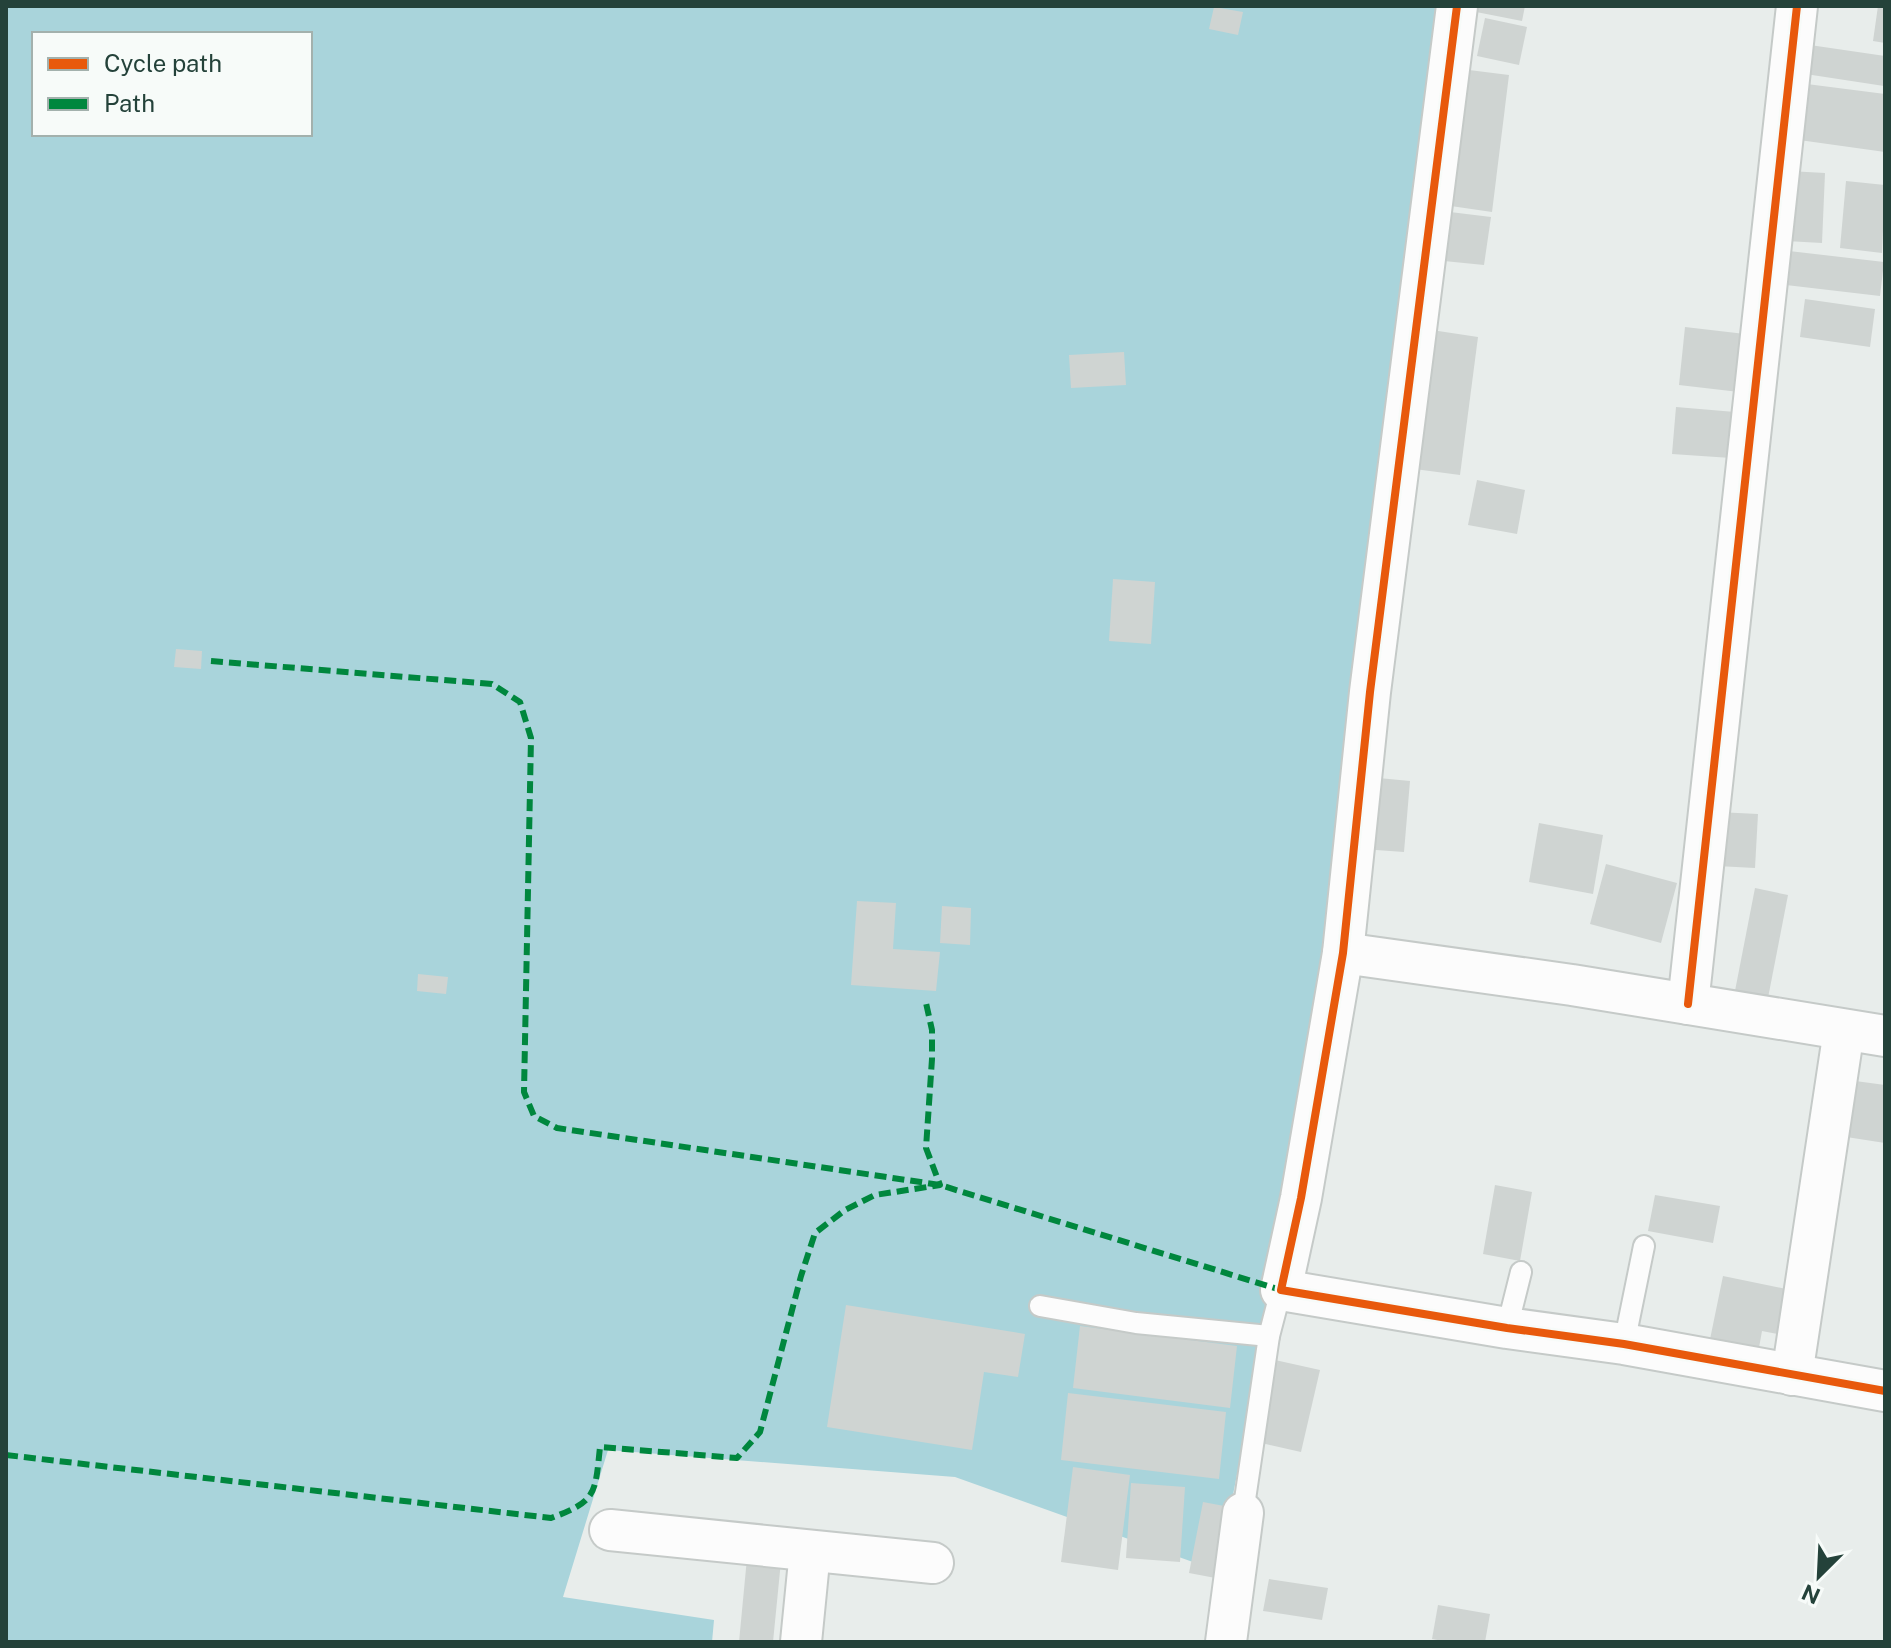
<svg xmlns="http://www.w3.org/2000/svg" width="1891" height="1648" viewBox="0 0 1891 1648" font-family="'Public Sans',sans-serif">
<rect width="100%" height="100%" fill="#e8edeb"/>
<!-- water -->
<path fill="#a9d4db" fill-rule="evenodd" d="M6 6H1451L1328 973 1275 1281 1218 1571 955 1477 608 1450 563 1597 714 1620 712 1642H6ZM34 34H310V134H34Z"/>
<!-- building -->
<g fill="#cfd4d2">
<polygon points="1467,6 1525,6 1522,21 1466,10"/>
<polygon points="1878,6 1885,6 1885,43 1873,41"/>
<polygon points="1214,7 1243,12 1238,35 1209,29"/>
<polygon points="1485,18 1527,27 1519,65 1477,56"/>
<polygon points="1803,44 1885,56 1884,86 1799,73"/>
<polygon points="1461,69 1509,75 1492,212 1444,205"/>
<polygon points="1799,83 1885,94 1885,152 1792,139"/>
<polygon points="1789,171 1825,173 1822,243 1786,241"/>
<polygon points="1846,181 1885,185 1882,253 1840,248"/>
<polygon points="1450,212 1491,217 1484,265 1444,261"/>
<polygon points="1789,251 1884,262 1880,296 1786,285"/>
<polygon points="1805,299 1875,309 1870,347 1800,337"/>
<polygon points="1685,327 1745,334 1739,392 1679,385"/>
<polygon points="1425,329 1478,337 1460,475 1407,468"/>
<polygon points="1124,352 1126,385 1071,388 1069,355"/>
<polygon points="1676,407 1735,412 1731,458 1672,454"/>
<polygon points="1477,480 1525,490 1517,534 1468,525"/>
<polygon points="1113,579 1155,582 1151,644 1109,641"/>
<polygon points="176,649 202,651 201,669 174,667"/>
<polygon points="1368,777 1410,781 1404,852 1362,849"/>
<polygon points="1718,812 1758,814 1755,868 1717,866"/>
<polygon points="1539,823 1603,835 1593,894 1529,882"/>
<polygon points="1606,864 1677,883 1661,943 1590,924"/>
<polygon points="1755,888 1788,895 1767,1003 1734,996"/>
<polygon points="857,901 896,903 893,949 940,952 936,991 851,985"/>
<polygon points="942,906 971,908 970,945 940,943"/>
<polygon points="418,974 448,977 446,994 417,991"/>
<polygon points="1848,1080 1885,1085 1885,1143 1840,1136"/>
<polygon points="1495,1185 1532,1192 1520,1261 1483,1254"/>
<polygon points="1655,1195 1720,1206 1713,1243 1648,1231"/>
<polygon points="1723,1276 1791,1290 1782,1335 1762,1331 1757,1359 1708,1349"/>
<polygon points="846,1305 1025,1334 1018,1377 984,1372 972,1450 827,1427"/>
<polygon points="1080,1326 1237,1346 1230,1408 1073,1388"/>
<polygon points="1275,1360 1320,1370 1301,1452 1257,1442"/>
<polygon points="1068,1393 1226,1412 1219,1479 1061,1460"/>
<polygon points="1073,1467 1130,1475 1118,1570 1061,1562"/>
<polygon points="1131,1483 1185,1487 1180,1562 1126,1558"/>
<polygon points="1203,1502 1240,1509 1226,1580 1189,1573"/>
<polygon points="747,1558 781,1561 773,1642 739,1642"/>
<polygon points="1269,1579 1328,1588 1322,1620 1263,1611"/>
<polygon points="1438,1605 1490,1614 1485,1642 1448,1642 1432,1639"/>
</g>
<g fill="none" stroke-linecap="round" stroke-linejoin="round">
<!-- service casing -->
<g stroke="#c5cac8" stroke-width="24">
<g id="service">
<polyline points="1040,1306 1136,1323 1269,1336"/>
<polyline points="1507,1328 1521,1272"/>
<polyline points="1624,1344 1644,1246"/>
<polyline points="1243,1513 1269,1336 1281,1290"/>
</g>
</g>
<!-- minor casing -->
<g stroke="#c5cac8" stroke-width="44">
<g id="minor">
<polyline points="1457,6 1370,692 1343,953 1301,1198 1281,1290 1507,1328 1624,1344 1885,1391"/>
<polyline points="1343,953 1572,985 1885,1036"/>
<polyline points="1688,1004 1797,6"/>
<polyline points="1792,1375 1844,1030"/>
<polyline points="610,1530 933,1563"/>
<polyline points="801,1642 810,1551"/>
<polyline points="1226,1642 1243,1513"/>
</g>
</g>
<!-- service -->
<use href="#service" stroke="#fcfcfc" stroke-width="20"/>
<!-- minor -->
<use href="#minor" stroke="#fcfcfc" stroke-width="40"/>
<!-- quiet -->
<g stroke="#00873e" stroke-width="6" stroke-dasharray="12 6" stroke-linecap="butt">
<polyline points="211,661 492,684 520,702 531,738 524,1092 534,1116 557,1128 940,1185 1281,1290 1282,1281"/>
<path d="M6 1455 551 1518C597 1501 595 1494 600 1447L737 1458 760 1432 801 1276 815 1233 845 1210 875 1195 940 1185 926 1148 932 1059V1030L926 1003"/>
</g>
<!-- cycleway casing -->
<g stroke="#f7fbf9" stroke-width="13">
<g id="cycleway">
<polyline points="1457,6 1370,692 1343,953 1301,1198 1281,1290 1507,1328 1624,1344 1885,1391"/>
<polyline points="1688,1004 1797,6"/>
</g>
</g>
<!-- cycleway -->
<use href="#cycleway" stroke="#e8590c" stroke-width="8"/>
</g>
<!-- border -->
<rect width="1891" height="1648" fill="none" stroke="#24423a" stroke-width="16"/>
<!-- legend -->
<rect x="32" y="32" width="280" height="104" fill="#f7fbf9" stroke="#a3b1ad" stroke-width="2"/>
<rect x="48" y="58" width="40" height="12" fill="#e8590c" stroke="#a3b1ad" stroke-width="2"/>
<text x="104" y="72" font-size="24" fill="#24423a">Cycle path</text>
<rect x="48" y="98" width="40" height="12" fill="#00873e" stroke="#a3b1ad" stroke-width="2"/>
<text x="104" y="112" font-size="24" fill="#24423a">Path</text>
<!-- north arrow -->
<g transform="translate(1819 1576) rotate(204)" stroke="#f7fbf9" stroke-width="6" paint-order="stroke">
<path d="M0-6L14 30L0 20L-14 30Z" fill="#24423a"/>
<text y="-12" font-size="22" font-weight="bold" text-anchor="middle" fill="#24423a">N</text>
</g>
</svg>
